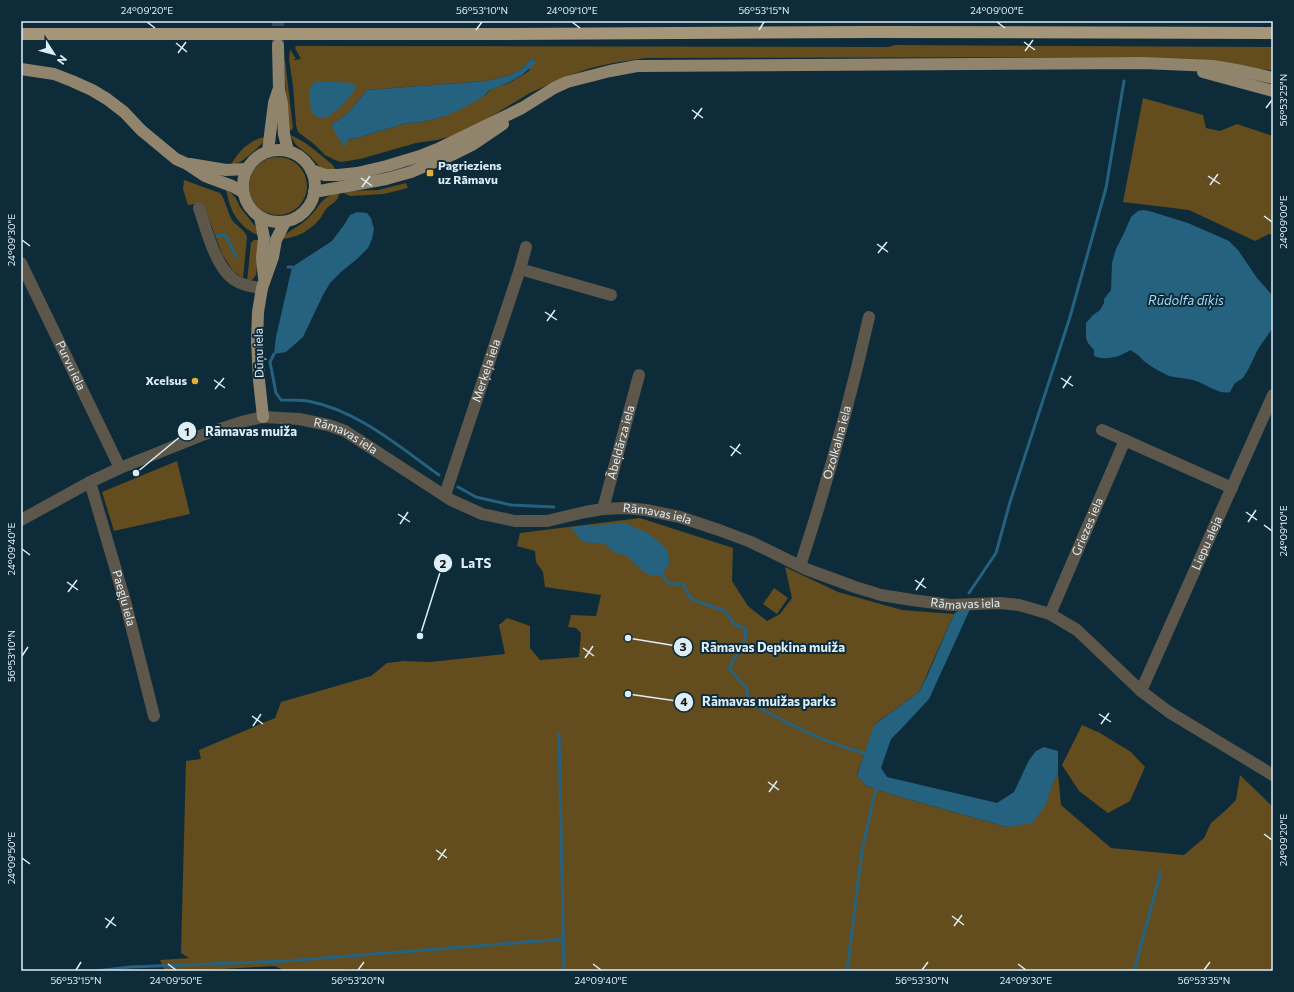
<svg xmlns="http://www.w3.org/2000/svg" width="1294" height="992" viewBox="0 0 1294 992" font-family="Commissioner,sans-serif">
<rect width="100%" height="100%" fill="#0e2b39"/>
<!-- green -->
<g fill="#634c1d" fill-rule="evenodd">
<path d="M895 45 1273 47V70L1238 68 1131 57 646 58 613 63 591 68 567 76 530 93 475 126 452 136 437 140 416 143 360 159 341 162 335 160 325 155 314 144 298 132 296 125 293 86 289 59 290 49 296 59H294V60L301 59 295 48 296 46 888 47ZM531 59 529 71C523 75 516 79 509 83 500 87 492 86 486 95L442 117 422 122 403 124 357 138 348 139 332 124 347 114 367 90 486 81 511 75 524 67Z"/>
<polygon points="284,61 285,61 293,127 292,130 288,131"/>
<polygon points="1143,98 1203,115 1206,128 1220,131 1237,124 1273,136 1273,234 1269,234 1255,241 1189,210 1123,202"/>
<path d="M290 135C303 140 311 147 322 156 328 162 334 163 336 172L327 171 319 166 309 155 296 145Z"/>
<path d="M266 137C263 144 258 147 253 152 244 159 241 163 230 166 238 152 249 139 266 137Z"/>
<circle cx="278" cy="186" r="29"/>
<path d="M184 180 220 193C226 201 227 211 232 220 237 226 245 230 247 237L243 278 233 271 222 254 203 203 188 205 183 189Z"/>
<polygon points="406,183 408,188 384,194 350,196 345,194 343,191 378,190"/>
<path d="M226 188 235 197 240 207 255 226 258 230 259 236C237 225 230 212 226 188Z"/>
<path d="M339 193C339 201 332 203 327 208 324 211 322 217 318 221 308 232 296 238 281 239 290 229 297 228 306 220 320 209 318 197 339 193Z"/>
<polygon points="254,240 260,240 256,275 252,280 247,281 251,243"/>
<polygon points="177,461 190,514 114,531 102,492"/>
<polygon points="640,518 733,548 732,581 748,606 767,621 780,614 792,598 785,567 838,592 902,610 954,614 919,692 875,724 857,774 865,785 897,796 1007,827 1052,786 1058,773 1061,805 1111,848 1184,855 1204,838 1211,823 1227,809 1236,800 1240,775 1273,807 1273,971 352,971 351,969 332,971 287,971 274,966 189,971 165,971 160,960 189,958 181,953 186,761 201,759 199,750 275,718 281,702 371,676 387,663 404,661 430,662 505,654 499,625 507,618 530,626 530,648 540,660 579,657 581,633 576,628 568,627 571,615 596,616 601,595 545,587 543,572 536,562 535,551 517,546 520,533"/>
<polygon points="774,588 788,598 777,614 763,604"/>
<polygon points="1082,725 1100,733 1131,752 1145,767 1130,801 1108,813 1079,791 1062,765"/>
</g>
<!-- water -->
<g fill="#246280">
<path d="M531 59 536 61V63L522 75 508 83 490 90 483 97 455 112 442 117 422 122 403 124 357 138 348 139 347 141 343 143C338 139 333 131 332 124L347 114 367 90 486 81 511 75 524 67Z"/>
<path d="M316 81 353 83 355 85 356 88C351 97 331 120 320 118 317 117 314 115 312 112 310 101 305 90 316 81Z"/>
<path d="M1143 210 1149 211 1188 223 1229 241 1238 250 1257 278 1273 296V326L1272 329 1258 349 1249 368 1243 378 1235 383 1230 392C1219 395 1206 384 1196 381 1185 377 1172 379 1163 373 1157 370 1149 365 1144 361 1139 356 1136 353 1130 350 1120 357 1106 361 1094 356V350L1088 343 1086 338V323L1093 315 1100 310 1104 303V299L1111 290 1112 263 1116 249 1124 233 1131 217 1138 211Z"/>
<polygon points="357,212 367,213 371,218 374,229 372,239 368,248 357,259 342,271 330,283 323,295 303,337 286,352 274,354 276,337 292,267 332,241 344,225 350,215"/>
<polygon points="625,523 648,533 668,550 669,565 661,575 654,576 645,573 627,556 614,552 605,544 583,542 570,527"/>
<polygon points="963,606 971,607 929,699 902,728 891,739 881,768 887,777 997,803 1014,792 1029,760 1036,751 1044,747 1058,751 1058,773 1052,786 1045,806 1032,823 1007,827 897,796 865,785 857,775 874,725 919,692 928,674 954,614"/>
</g>
<g fill="none" stroke-linecap="round" stroke-linejoin="round">
<!-- stream -->
<g stroke="#246280" stroke-width="3">
<polyline points="345,142 345,145"/>
<polyline points="217,236 223,235 226,236 236,257"/>
<polyline points="288,267 292,267"/>
<path d="M274 354 270 362 276 393 281 400C290 400 300 400 308 401 359 411 398 446 439 475"/>
<polyline points="458,487 476,497 511,505 554,507"/>
<path d="M660 573 670 584H683L691 599 725 611 734 624 746 629 745 640 729 668 747 689 748 701C785 723 823 742 864 753"/>
<polyline points="969,593 996,553 1010,502 1070,317 1106,188 1124,81"/>
<polyline points="559,734 564,971"/>
<polyline points="96,971 130,967 286,961 564,939"/>
<polyline points="847,971 862,850 876,789"/>
<polyline points="1134,971 1161,871"/>
</g>
<!-- major-tunnel -->
<polyline stroke="#2d4856" stroke-width="12" stroke-dasharray="12 6" stroke-linecap="butt" points="278,44 278,21"/>
<!-- minor -->
<g stroke="#5c564b" stroke-width="12">
<path d="M199 208C206 228 215 266 233 279 241 285 252 287 262 288"/>
<path id="s1" d="M21 263 120 468"/>
<polyline points="520,269 611,295"/>
<polyline points="1102,430 1232,488"/>
<path id="s2" d="M90 482 125 601 154 716"/>
<path id="s3" d="M445 495 520 269 526 247"/>
<path id="s4" d="M603 509 639 375"/>
<path id="s5" d="M21 520 90 482 120 468 205 434 245 421 263 417 299 419 328 425 345 431 451 500 482 514 515 521H547L585 512 603 509 626 508 646 510 680 517 719 530 751 542 806 569 855 587 881 595 912 600 951 605 1000 603 1019 605 1050 614 1077 630 1141 691 1169 712 1273 775"/>
<path id="s6" d="M800 566C827 484 850 401 869 317"/>
<path id="s7" d="M1050 614 1125 440"/>
<path id="s8" d="M1141 691 1273 395"/>
</g>
<!-- major -->
<g stroke="#91846d" stroke-width="12">
<polyline points="278,45 279,90 282,104 284,134 288,151"/>
<polyline points="21,69 54,74 72,81 92,90 107,99 124,112 141,130 176,159 187,164 205,176 232,186 243,192"/>
<polyline points="1203,72 1273,91"/>
<circle cx="279" cy="186" r="36"/>
<polyline points="268,151 274,103 278,91"/>
<polyline points="190,164 226,170 247,169"/>
<polyline points="311,170 325,175 338,175 357,173 387,166 420,156 440,148 522,108 554,88 567,82 610,71 637,66 1143,63 1213,66 1242,71 1273,78"/>
<polyline points="314,192 386,179 411,172 454,154 472,145 503,124"/>
<polyline points="260,217 264,238 262,258 264,278"/>
<polyline points="263,417 259,380 257,341 258,312 262,288 273,257 276,240 285,222"/>
</g>
<!-- highway -->
<polyline stroke="#a5967a" stroke-width="12" points="21,34 501,34 873,32 1273,33"/>
</g>
<!-- ticks -->
<path fill="none" stroke="#deeef8" stroke-width="1.5" d="M147 22 155 28M572 22 580 28M997 22 1005 28M476 30 482 22M759 30 764 22M1024 42 1035 50M176 43 187 52M1025 51 1033 40M178 53 186 42M1266 108 1272 100M692 110 703 118M694 119 702 108M1208 176 1220 184M361 178 372 186M1210 185 1218 174M362 187 370 176M1264 216 1272 222M22 240 30 246M877 244 888 252M878 253 887 242M545 312 557 320M547 321 555 310M1061 378 1073 386M214 380 225 388M1063 388 1071 376M215 389 224 378M730 446 741 454M731 456 740 444M1246 512 1257 520M398 514 410 522M1248 522 1256 510M400 524 408 512M1264 525 1272 531M22 549 30 555M915 580 926 588M67 582 78 590M916 590 924 578M68 592 77 580M583 648 594 656M22 656 28 647M585 658 593 646M1099 714 1111 722M252 716 263 724M1101 724 1109 713M253 726 261 714M768 782 779 790M769 792 777 781M1264 834 1272 840M436 850 447 858M22 858 30 864M438 860 446 849M952 916 964 925M105 918 116 926M954 926 962 915M106 928 114 917M168 964 176 970M593 964 601 970M1018 964 1026 970M76 970 81 962M358 970 364 962M922 970 928 962M1204 970 1210 962"/>
<!-- markers -->
<g fill="#e4ae35" stroke="#0e2b39" stroke-width="1.5">
<rect x="426" y="169" width="8" height="8" rx="2"/>
<circle cx="195" cy="381" r="4"/>
</g>
<g text-anchor="middle" stroke-width="4" stroke-linejoin="round" paint-order="stroke">
<!-- poi labels -->
<g font-size="12" font-weight="bold" fill="#deeef8" stroke="#0e2b39" text-anchor="start">
<text x="438" y="170">Pagrieziens<tspan x="438" dy="14">uz Rāmavu</tspan></text>
<text x="187" y="385" text-anchor="end">Xcelsus</text>
</g>
<!-- street labels -->
<g font-size="12" fill="#deeef8" stroke="#0e2b39">
<text transform="translate(259 353) rotate(-91)" y="4">Dūņu iela</text>
<text dy="4" stroke="none"><textPath href="#s1" startOffset="114">Purvu iela</textPath></text>
<text dy="4" stroke="none"><textPath href="#s3" startOffset="131">Merķeļa iela</textPath></text>
<text dy="4" stroke="none"><textPath href="#s5" startOffset="350">Rāmavas iela</textPath></text>
<text dy="4" stroke="none"><textPath href="#s4" startOffset="69">Ābeļdārza iela</textPath></text>
<text dy="4" stroke="none"><textPath href="#s6" startOffset="129">Ozolkalna iela</textPath></text>
<text dy="4" stroke="none"><textPath href="#s5" startOffset="686">Rāmavas iela</textPath></text>
<text dy="4" stroke="none"><textPath href="#s7" startOffset="95">Griezes iela</textPath></text>
<text dy="4" stroke="none"><textPath href="#s8" startOffset="162">Liepu aleja</textPath></text>
<text dy="4" stroke="none"><textPath href="#s2" startOffset="121">Paegļu iela</textPath></text>
<text dy="4" stroke="none"><textPath href="#s5" startOffset="1010">Rāmavas iela</textPath></text>
</g>
<!-- water labels -->
<g font-size="13" font-style="italic" fill="#a5d8f4" stroke="#0e2b39">
<text x="1186" y="305">Rūdolfa dīķis</text>
</g>
</g>
<!-- callouts -->
<path fill="none" stroke="#deeef8" stroke-width="1.5" d="M136 473L187 431M420 636L443 563M628 638L683 647M628 694L684 702"/>
<g fill="#deeef8" stroke="#0e2b39" stroke-width="1.5">
<circle cx="136" cy="473" r="4"/>
<circle cx="420" cy="636" r="4"/>
<circle cx="628" cy="638" r="4"/>
<circle cx="628" cy="694" r="4"/>
<circle cx="187" cy="431" r="10"/>
<circle cx="443" cy="563" r="10"/>
<circle cx="683" cy="647" r="10"/>
<circle cx="684" cy="702" r="10"/>
</g>
<g font-size="12" text-anchor="middle" font-weight="bold" fill="#111">
<text x="187" y="436">1</text>
<text x="443" y="568">2</text>
<text x="683" y="651">3</text>
<text x="684" y="706">4</text>
</g>
<g font-size="13" text-anchor="middle" font-weight="bold" fill="#deeef8" stroke="#0e2b39" stroke-width="4" stroke-linejoin="round" paint-order="stroke">
<text x="251" y="436">Rāmavas muiža</text>
<text x="476" y="568">LaTS</text>
<text x="773" y="652">Rāmavas Depkina muiža</text>
<text x="769" y="706">Rāmavas muižas parks</text>
</g>
<!-- border -->
<rect width="1294" height="992" fill="none" stroke="#0e2b39" stroke-width="44"/>
<!-- north arrow -->
<g transform="translate(54 54) rotate(126)" stroke="#0e2b39" stroke-width="3" paint-order="stroke">
<path d="M0-3L7 15L0 10L-7 15Z" fill="#deeef8"/>
<text y="-6" font-size="11" font-weight="bold" text-anchor="middle" fill="#deeef8">N</text>
</g>
<rect x="22" y="22" width="1250" height="948" fill="none" stroke="#deeef8" stroke-width="1.5"/>
<g font-size="10" text-anchor="middle" fill="#deeef8">
<text x="147" y="14">24°09'20"E</text>
<text x="482" y="14">56°53'10"N</text>
<text x="572" y="14">24°09'10"E</text>
<text x="764" y="14">56°53'15"N</text>
<text x="997" y="14">24°09'00"E</text>
<text transform="translate(1283 100) rotate(-90)" y="4">56°53'25"N</text>
<text transform="translate(1283 222) rotate(-90)" y="4">24°09'00"E</text>
<text transform="translate(11 240) rotate(-90)" y="4">24°09'30"E</text>
<text transform="translate(1283 531) rotate(-90)" y="4">24°09'10"E</text>
<text transform="translate(11 549) rotate(-90)" y="4">24°09'40"E</text>
<text transform="translate(11 656) rotate(-90)" y="4">56°53'10"N</text>
<text transform="translate(1283 840) rotate(-90)" y="4">24°09'20"E</text>
<text transform="translate(11 858) rotate(-90)" y="4">24°09'50"E</text>
<text x="76" y="984">56°53'15"N</text>
<text x="176" y="984">24°09'50"E</text>
<text x="358" y="984">56°53'20"N</text>
<text x="601" y="984">24°09'40"E</text>
<text x="922" y="984">56°53'30"N</text>
<text x="1026" y="984">24°09'30"E</text>
<text x="1204" y="984">56°53'35"N</text>
</g>
</svg>
